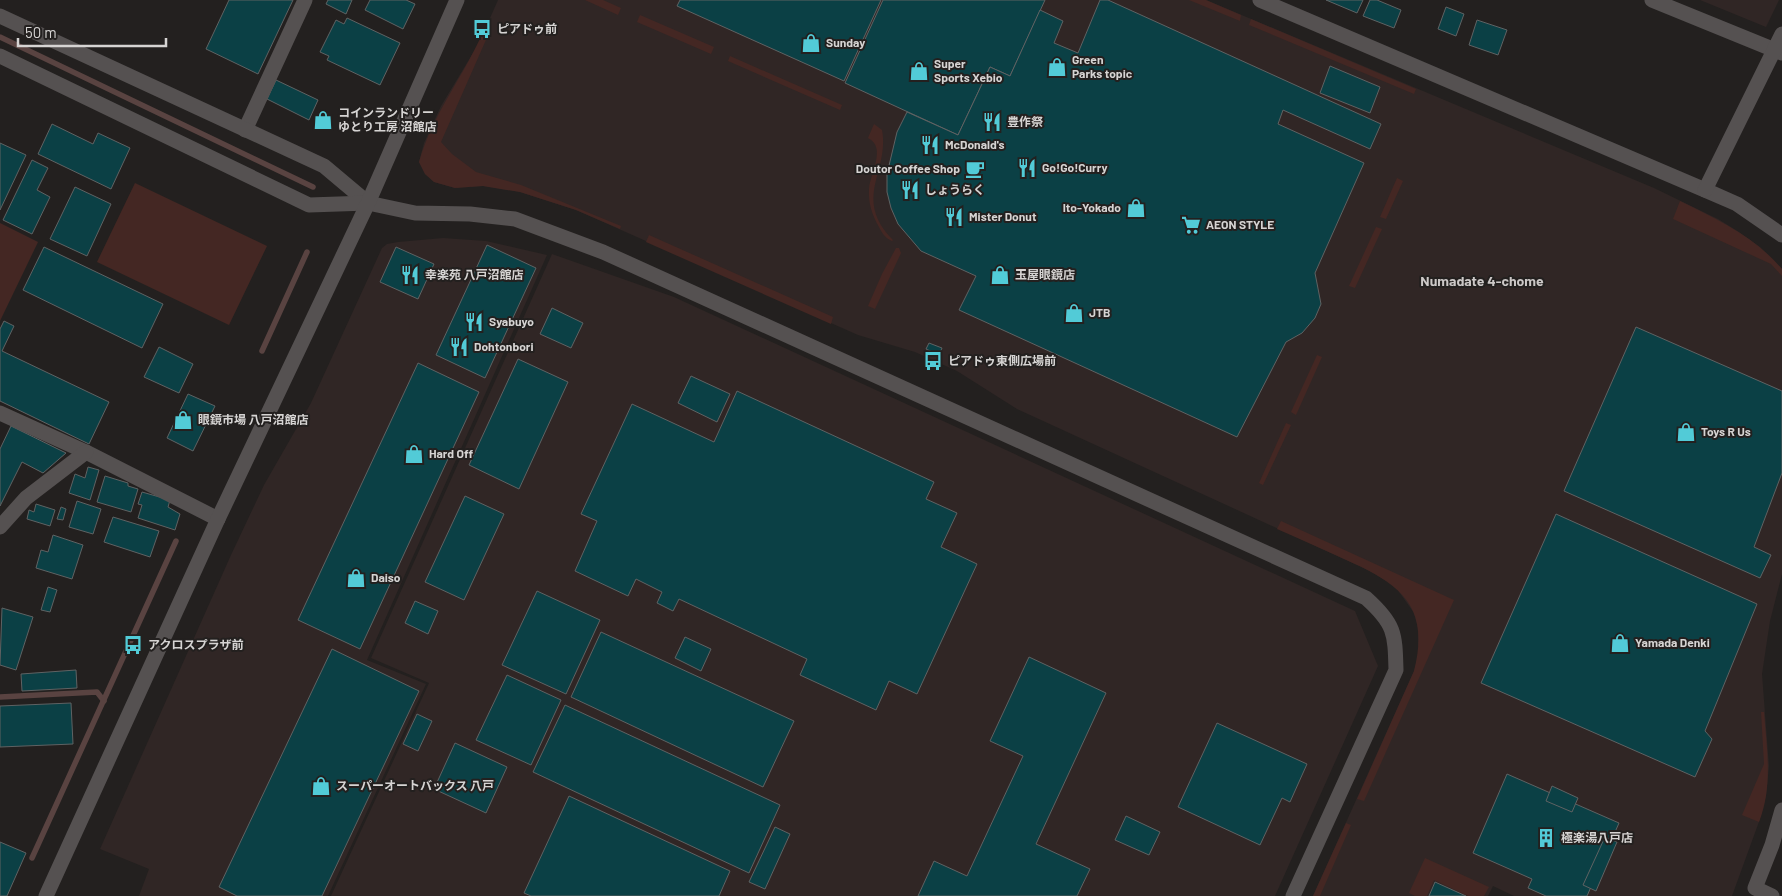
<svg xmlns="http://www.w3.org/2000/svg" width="1782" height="896" viewBox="0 0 1782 896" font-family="Barlow,'Noto Sans JP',sans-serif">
<rect width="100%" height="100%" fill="#23201f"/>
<!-- built -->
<g fill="#302625">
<polygon points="498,0 1206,0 1654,188 1718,219 1739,232 1760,247 1782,269 1782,574 1770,621 1762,674 1769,766 1766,796 1760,819 1732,896 1514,896 1493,886 1488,896 1313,896 1414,671 1418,656 1418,628 1414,613 1395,586 1368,570 1017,409 957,371 915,352 858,335 576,210 520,192 483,186 455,188 434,182 425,174 419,162 424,143 441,106 479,43"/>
<polygon points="1700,0 1779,0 1766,27"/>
<polygon points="443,238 486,241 547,255 367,660 426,684 328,896 139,896 149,869 100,849 231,555 264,485 311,403 382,248 387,244 398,242"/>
<polygon points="552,254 674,297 1355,611 1378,666 1275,896 331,896 429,683 371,658"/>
</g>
<!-- green -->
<g fill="#442723">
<polygon points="585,0 603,0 621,8 618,15"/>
<polygon points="1189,0 1206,0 1241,15 1240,21"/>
<polygon points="640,15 714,47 711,54 637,22"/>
<polygon points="1251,19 1416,89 1414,94 1249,25"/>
<path d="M484 30 489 33 441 142 452 154 476 172 521 185 621 226 620 229 576 210 520 192 483 186 455 188 434 182 425 174 419 162C433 113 464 76 484 30Z"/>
<polygon points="730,56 842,105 840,110 728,61"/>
<path d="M874 124 882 130C890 171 852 198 893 240L892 241C885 238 882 233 879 227 872 215 868 202 869 189 870 174 887 147 868 138Z"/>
<polygon points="1397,178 1403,181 1386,219 1380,217"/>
<polygon points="135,183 267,246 229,325 97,262"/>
<path d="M1680 201C1717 219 1755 237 1782 269V276L1771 264 1673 219Z"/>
<polygon points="0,223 38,242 0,321"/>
<polygon points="1376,227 1382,229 1355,288 1349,286"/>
<polygon points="649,235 833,317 831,324 646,242"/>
<polygon points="896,248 899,248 901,253 875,309 868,306 882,274"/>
<polygon points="1317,355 1322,357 1296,415 1291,412"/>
<polygon points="1286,423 1291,425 1263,485 1259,483"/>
<path d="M1281 521 1454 600 1364 801 1357 799 1414 671C1431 604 1398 583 1344 559 1322 549 1300 539 1277 529Z"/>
<path d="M1761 712H1764C1767 749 1773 787 1759 822L1742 815 1764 764Z"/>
<polygon points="1346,823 1351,825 1320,896 1313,896"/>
<polygon points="1425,858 1489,887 1484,896 1468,896 1434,880 1427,896 1415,896 1409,893"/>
</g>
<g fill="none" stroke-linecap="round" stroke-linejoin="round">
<!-- stream -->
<g stroke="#594341" stroke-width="5.5">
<polyline points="0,37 313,187"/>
<polyline points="262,351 307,252"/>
<polyline points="0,697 97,692 104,701"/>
<polyline points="32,858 176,541"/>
</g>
</g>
<!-- building -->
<g fill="#0b4045" stroke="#5f6263">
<polygon points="229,0 293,0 258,74 206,49"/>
<polygon points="328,0 352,0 346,14 326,4"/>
<polygon points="370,0 406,0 415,4 403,29 365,10"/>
<polygon points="680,0 881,0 844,81 677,6"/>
<polygon points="883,0 1045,0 1010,76 990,67 958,135 845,83"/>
<polygon points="1100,0 1108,0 1381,124 1370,149 1283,110 1278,124 1364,163 1315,273 1321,304 1315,318 1302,333 1286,342 1237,437 959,310 976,276 921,251 898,224 891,208 887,192 887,174 897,132 907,112 958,135 990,67 1010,76 1040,10 1063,21 1054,43 1078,53"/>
<polygon points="1326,0 1363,0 1357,13"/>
<polygon points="1370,0 1377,0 1401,10 1394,28 1363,16"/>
<polygon points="1446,7 1464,14 1456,36 1438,29"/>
<polygon points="347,18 400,43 380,85 327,60 329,56 320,52 336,20 344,24"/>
<polygon points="1477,20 1507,30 1498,55 1469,45"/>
<polygon points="1330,66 1380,87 1370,113 1320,93"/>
<polygon points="276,80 318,100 309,120 267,99"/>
<polygon points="52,124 93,144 98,133 130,148 111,189 38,154"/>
<polygon points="0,143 26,155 0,210"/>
<polygon points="32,160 48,168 37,190 50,197 32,234 3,220"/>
<polygon points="75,187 111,204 87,256 50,239"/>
<polygon points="487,245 536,268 485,378 436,355"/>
<polygon points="44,247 163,304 142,348 23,290"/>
<polygon points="396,247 434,264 418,299 380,282"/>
<polygon points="552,308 583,323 571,348 540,334"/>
<polygon points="4,321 14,326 2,351 109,402 89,444 0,401 0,329"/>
<polygon points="1636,327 1782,391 1782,473 1754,547 1771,555 1760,578 1564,491"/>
<polygon points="929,343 942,348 939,355 926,349"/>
<polygon points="159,347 193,364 179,393 144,377"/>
<polygon points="518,359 568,382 519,489 469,465"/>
<polygon points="418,363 479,392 360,649 298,620"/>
<polygon points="691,376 730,394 717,422 678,403"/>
<polygon points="737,391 934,482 926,499 957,513 941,547 977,564 917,694 889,681 876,710 800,675 807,659 679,599 673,611 657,603 662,592 636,579 628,596 575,571 597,521 581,514 632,404 714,442"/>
<polygon points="188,394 215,406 193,451 167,438"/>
<polygon points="11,426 66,453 43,473 22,462 0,506 0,449"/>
<polygon points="88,467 99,470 90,500 69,493 75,474 85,478"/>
<polygon points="105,476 128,483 128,486 138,489 131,512 97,502"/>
<polygon points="142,492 170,500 168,507 180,514 175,530 138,518 142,505 138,504"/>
<polygon points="465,496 504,514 464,600 425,582"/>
<polygon points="77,501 101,509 93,534 69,527"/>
<polygon points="36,504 55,510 50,526 27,519 29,510 34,512"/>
<polygon points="61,507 66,509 63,520 57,519"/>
<polygon points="1556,514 1757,604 1705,731 1712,739 1695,777 1481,683"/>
<polygon points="113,517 159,531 150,557 104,542"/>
<polygon points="53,535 83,545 72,579 36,568 41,550 48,552"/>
<polygon points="48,587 57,590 50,612 41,610"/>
<polygon points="537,591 600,620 566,694 502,665"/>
<polygon points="415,601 438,611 428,634 405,623"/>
<polygon points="2,608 33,617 16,670 0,665"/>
<polygon points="601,632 794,721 763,787 571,697"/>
<polygon points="685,637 711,649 701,671 675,658"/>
<polygon points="332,649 419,691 322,896 237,896 219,887"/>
<polygon points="1029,657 1106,693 1036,844 1090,869 1077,896 918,896 934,861 967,876 1023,756 990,741"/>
<polygon points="76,670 77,688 22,691 21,674"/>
<polygon points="507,675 561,700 531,765 476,740"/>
<polygon points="71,703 73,744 0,747 0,706"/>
<polygon points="565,705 780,805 749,873 533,772"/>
<polygon points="417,714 432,721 418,751 403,744"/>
<polygon points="1217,723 1307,764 1290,802 1282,798 1260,845 1178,807"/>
<polygon points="455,743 507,767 486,813 434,789"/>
<polygon points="1507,774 1619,823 1587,896 1546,896 1528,888 1532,879 1473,853"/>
<polygon points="1552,786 1578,798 1572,812 1546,801"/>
<polygon points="569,796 730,871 719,896 531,896 524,893"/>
<polygon points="1126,816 1160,832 1149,855 1115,840"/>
<polygon points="775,827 790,834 765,889 749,882"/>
<polygon points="1605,837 1617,842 1596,891 1583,885"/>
<polygon points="0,842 26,853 7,896 0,896"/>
<polygon points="1435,882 1466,896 1429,896"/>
</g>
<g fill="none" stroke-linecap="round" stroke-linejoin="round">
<!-- street -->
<g stroke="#555151" stroke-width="15">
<polyline points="1260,0 1705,190 1737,204 1782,235"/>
<polyline points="1652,0 1782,53"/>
<polyline points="245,130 305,0"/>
<polyline points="1705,190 1782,34"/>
<polyline points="0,413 86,452 218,519"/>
<polyline points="0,527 26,498 86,452"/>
<polyline points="1772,896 1755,888 1772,845 1782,810"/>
</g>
<!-- secondary -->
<g stroke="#555151" stroke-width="15">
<polyline points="0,16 324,166 368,203"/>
<path d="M0 56 309 205 368 203 415 213 470 214 515 219 603 252 1366 598C1395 624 1395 633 1396 670L1293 896"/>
<polyline points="46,896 218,519 368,203 457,0"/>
</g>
</g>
<!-- icons -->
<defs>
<g id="bus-bare" transform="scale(1.5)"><path d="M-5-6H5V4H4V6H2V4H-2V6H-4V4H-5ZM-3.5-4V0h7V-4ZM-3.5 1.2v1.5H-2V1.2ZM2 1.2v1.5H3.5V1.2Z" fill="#52cbd7" stroke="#23201f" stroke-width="2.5" paint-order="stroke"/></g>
<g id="shop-bare" transform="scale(1.5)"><path d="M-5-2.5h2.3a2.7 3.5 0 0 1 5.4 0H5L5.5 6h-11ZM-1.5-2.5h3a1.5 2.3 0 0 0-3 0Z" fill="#52cbd7" stroke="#23201f" stroke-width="2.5" paint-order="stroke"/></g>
<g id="restaurant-bare" transform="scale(1.5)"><path d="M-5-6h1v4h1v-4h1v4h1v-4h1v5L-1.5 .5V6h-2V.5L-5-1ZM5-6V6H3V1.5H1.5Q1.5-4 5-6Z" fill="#52cbd7" stroke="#23201f" stroke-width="2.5" paint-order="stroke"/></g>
<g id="cafe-bare" transform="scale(1.5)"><path d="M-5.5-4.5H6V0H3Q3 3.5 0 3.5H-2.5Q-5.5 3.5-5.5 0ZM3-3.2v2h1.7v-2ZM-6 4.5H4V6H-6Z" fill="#52cbd7" stroke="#23201f" stroke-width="2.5" paint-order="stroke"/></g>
<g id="supermarket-bare" transform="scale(1.5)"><path d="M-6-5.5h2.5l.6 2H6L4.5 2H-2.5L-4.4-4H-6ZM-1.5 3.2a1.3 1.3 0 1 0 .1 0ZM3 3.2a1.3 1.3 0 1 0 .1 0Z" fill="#52cbd7" stroke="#23201f" stroke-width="2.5" paint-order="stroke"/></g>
<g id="building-bare" transform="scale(1.5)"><path d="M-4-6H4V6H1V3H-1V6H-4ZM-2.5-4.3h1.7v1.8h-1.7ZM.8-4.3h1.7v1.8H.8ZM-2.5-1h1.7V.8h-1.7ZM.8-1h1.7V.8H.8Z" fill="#52cbd7" stroke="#23201f" stroke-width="2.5" paint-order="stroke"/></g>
</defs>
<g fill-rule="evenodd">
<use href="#bus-bare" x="482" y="29"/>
<use href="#shop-bare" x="811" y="43"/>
<use href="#shop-bare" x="1057" y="67"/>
<use href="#shop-bare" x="919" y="71"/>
<use href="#shop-bare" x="323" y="120"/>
<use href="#restaurant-bare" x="992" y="122"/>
<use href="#restaurant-bare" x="930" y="145"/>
<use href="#restaurant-bare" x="1027" y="168"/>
<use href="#cafe-bare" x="975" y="169"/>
<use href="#restaurant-bare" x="910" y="190"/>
<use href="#shop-bare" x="1136" y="208"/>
<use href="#restaurant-bare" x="954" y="217"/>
<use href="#supermarket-bare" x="1191" y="225"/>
<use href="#restaurant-bare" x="410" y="275"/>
<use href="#shop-bare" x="1000" y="275"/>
<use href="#shop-bare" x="1074" y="313"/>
<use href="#restaurant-bare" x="474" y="322"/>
<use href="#restaurant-bare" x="459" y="347"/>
<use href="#bus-bare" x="933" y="361"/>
<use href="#shop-bare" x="183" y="420"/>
<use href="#shop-bare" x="1686" y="432"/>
<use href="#shop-bare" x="414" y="454"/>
<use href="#shop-bare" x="356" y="578"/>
<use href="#shop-bare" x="1620" y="643"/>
<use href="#bus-bare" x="133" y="645"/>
<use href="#shop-bare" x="321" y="786"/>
<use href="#building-bare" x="1546" y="838"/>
</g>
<g text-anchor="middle" stroke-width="4" stroke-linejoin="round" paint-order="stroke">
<!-- poi labels -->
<g font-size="12" font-weight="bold" fill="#d6d4d3" stroke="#23201f" text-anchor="start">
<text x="497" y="33">ピアドゥ前</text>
<text x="826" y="47">Sunday</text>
<text x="1072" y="64">Green<tspan x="1072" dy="14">Parks topic</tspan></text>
<text x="934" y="68">Super<tspan x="934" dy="14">Sports Xebio</tspan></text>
<text x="338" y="117">コインランドリー<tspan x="338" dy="14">ゆとり工房 沼館店</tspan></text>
<text x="1007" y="126">豊作祭</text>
<text x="945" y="149">McDonald's</text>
<text x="1042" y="172">Go!Go!Curry</text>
<text x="960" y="173" text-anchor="end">Doutor Coffee Shop</text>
<text x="925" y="194">しょうらく</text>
<text x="1121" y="212" text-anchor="end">Ito-Yokado</text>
<text x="969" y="221">Mister Donut</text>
<text x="1206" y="229">AEON STYLE</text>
<text x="425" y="279">幸楽苑 八戸沼館店</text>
<text x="1015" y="279">玉屋眼鏡店</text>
<text x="1089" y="317">JTB</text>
<text x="489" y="326">Syabuyo</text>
<text x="474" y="351">Dohtonbori</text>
<text x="948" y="365">ピアドゥ東側広場前</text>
<text x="198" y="424">眼鏡市場 八戸沼館店</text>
<text x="1701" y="436">Toys R Us</text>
<text x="429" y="458">Hard Off</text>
<text x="371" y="582">Daiso</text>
<text x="1635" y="647">Yamada Denki</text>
<text x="148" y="649">アクロスプラザ前</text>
<text x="336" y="790">スーパーオートバックス 八戸</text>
<text x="1561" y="842">極楽湯八戸店</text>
</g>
<!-- neighbourhood labels -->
<g font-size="14" font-weight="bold" fill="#ccc8c7" stroke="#23201f">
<text x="1482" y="286">Numadate 4-chome</text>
</g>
</g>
<!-- scale -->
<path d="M18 38v8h148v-8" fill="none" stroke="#d6d4d3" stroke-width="2.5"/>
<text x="25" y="38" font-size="15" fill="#d6d4d3" stroke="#23201f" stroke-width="4" paint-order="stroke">50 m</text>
</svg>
